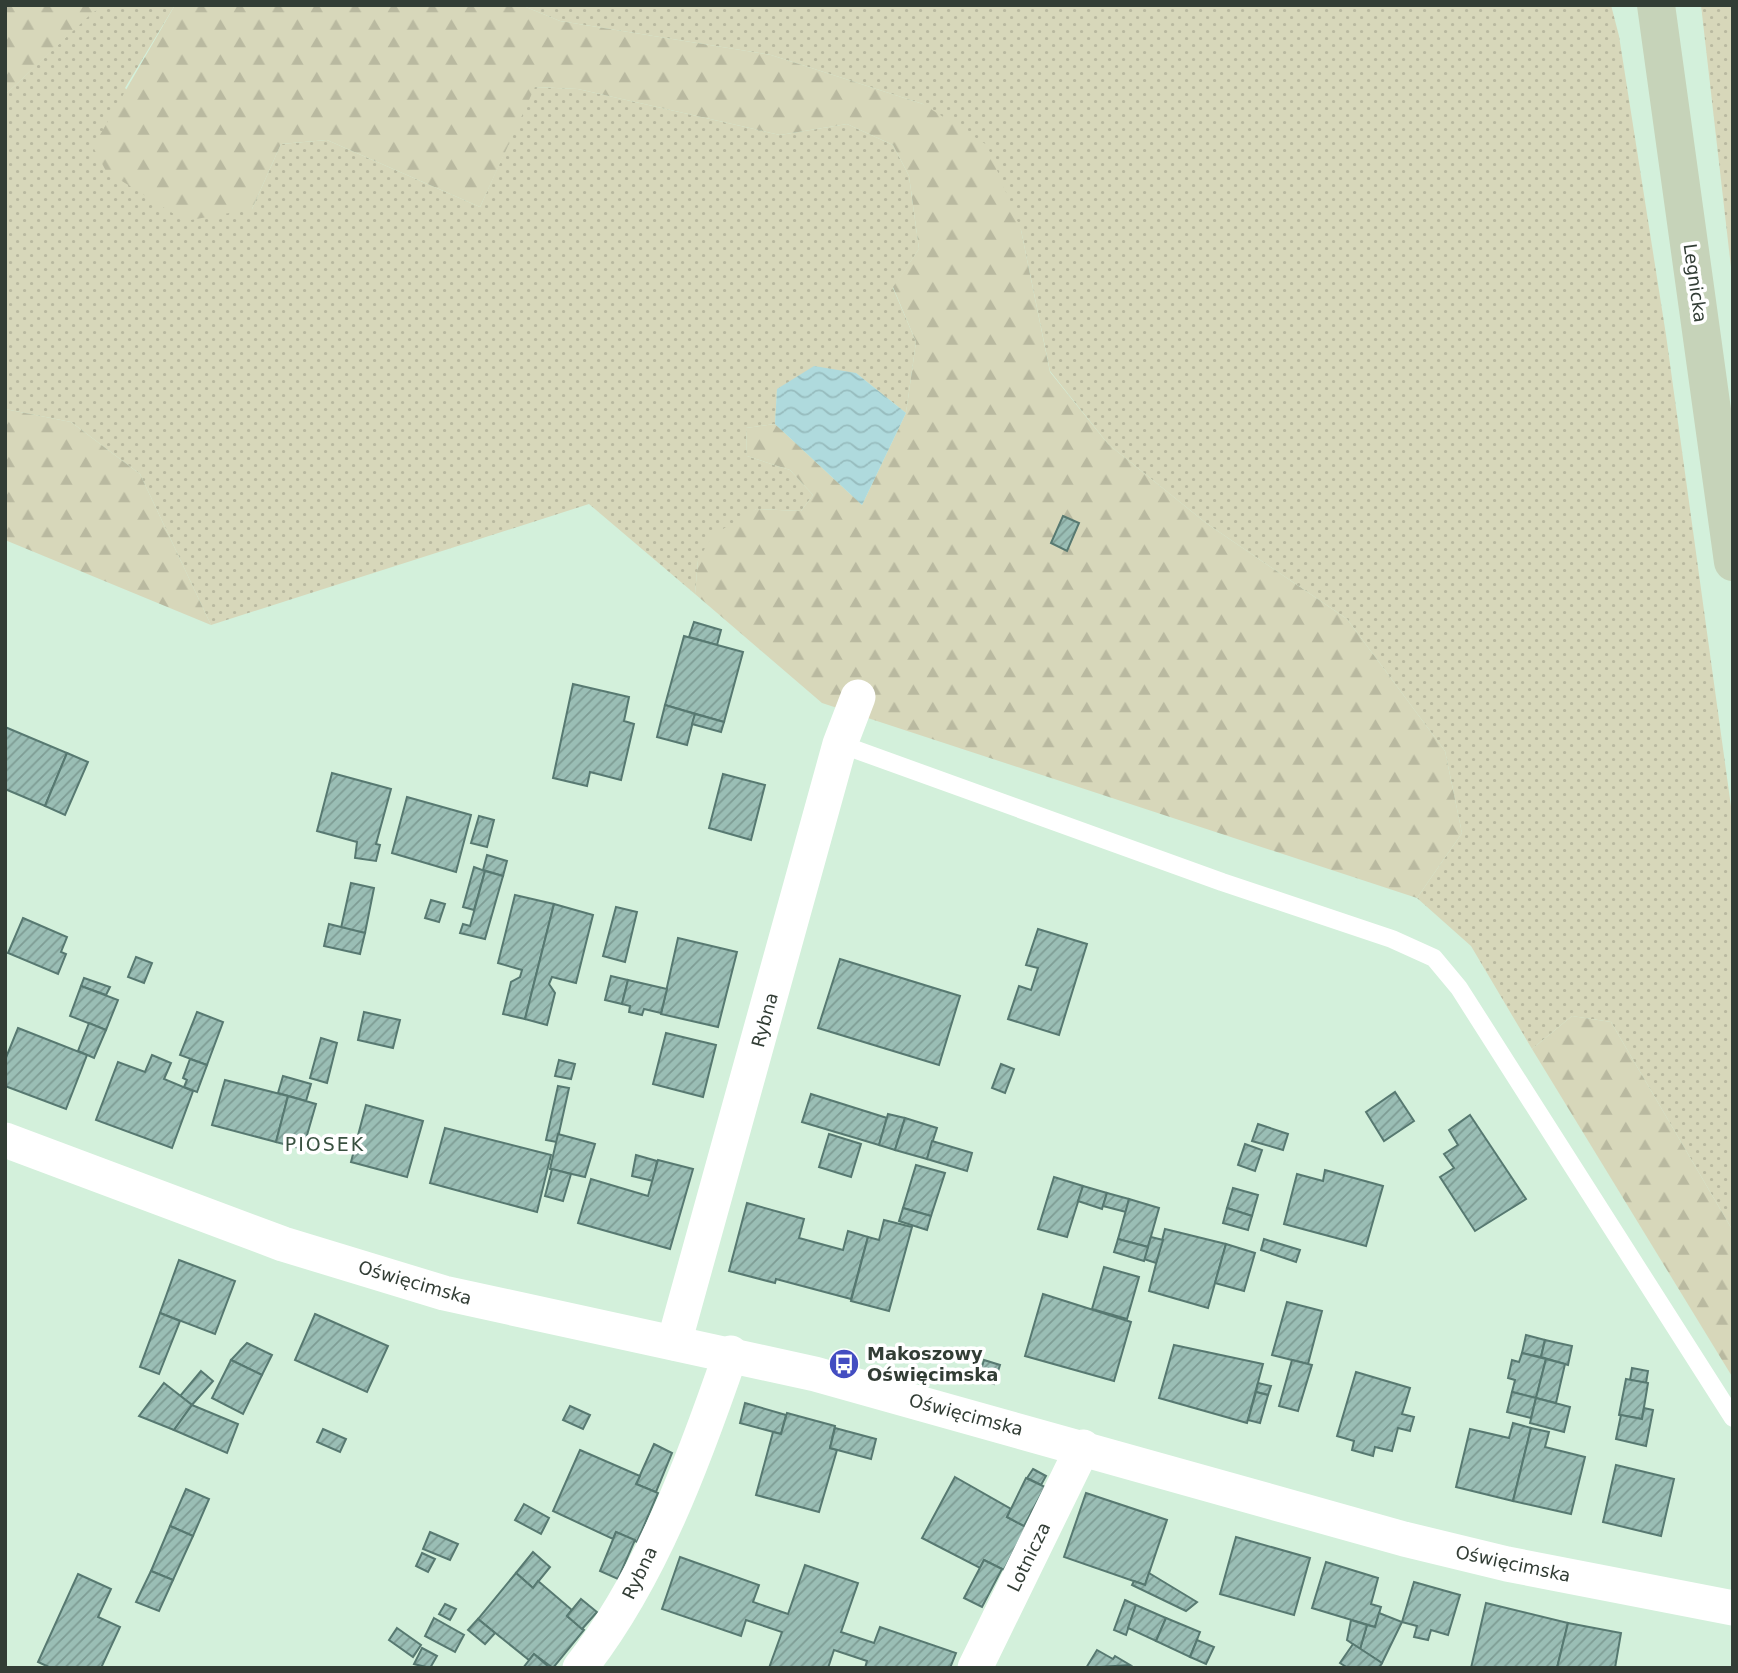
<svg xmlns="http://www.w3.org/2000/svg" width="1738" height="1673" viewBox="0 0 1738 1673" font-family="'DejaVu Sans',sans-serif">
<defs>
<pattern id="grass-dots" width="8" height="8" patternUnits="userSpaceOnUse" patternTransform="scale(1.75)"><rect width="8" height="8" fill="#d7d7ba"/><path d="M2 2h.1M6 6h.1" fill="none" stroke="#b9b9a0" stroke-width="1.8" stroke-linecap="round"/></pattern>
<pattern id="forest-firs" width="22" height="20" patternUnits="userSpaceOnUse" patternTransform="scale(1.75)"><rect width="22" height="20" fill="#d7d7ba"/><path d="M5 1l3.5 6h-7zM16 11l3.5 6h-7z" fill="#b9b9a0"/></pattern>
<pattern id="water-waves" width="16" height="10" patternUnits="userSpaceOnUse" patternTransform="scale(1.75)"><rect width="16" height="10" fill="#afdadd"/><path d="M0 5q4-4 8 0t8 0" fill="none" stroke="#97bcbe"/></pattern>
<pattern id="building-hatch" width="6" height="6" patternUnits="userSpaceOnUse" patternTransform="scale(1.75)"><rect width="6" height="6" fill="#9abeb5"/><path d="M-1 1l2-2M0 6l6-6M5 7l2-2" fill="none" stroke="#7e9c94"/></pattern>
</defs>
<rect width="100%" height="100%" fill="#d3f0db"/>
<!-- grass -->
<g fill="url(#grass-dots)">
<polygon points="104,5 175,5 125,88 252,209 281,144 327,140 480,207 534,87 578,89 780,135 847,124 893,145 909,176 919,249 893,288 916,342 906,413 856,373 777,389 775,424 746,428 747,456 790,470 813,495 801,511 756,509 698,560 695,594 589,504 211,625 140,474 71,422 5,409 5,95 91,13"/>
<polygon points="521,5 1611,5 1619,36 1666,335 1733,821 1733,1231 1611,1022 1572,1016 1532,1049 1471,946 1417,898 1462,833 1445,751 1347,619 1206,523 1108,444 1050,371 1021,230 923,104 771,55 560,21"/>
<polygon points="1701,5 1733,5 1733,284 1729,250"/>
</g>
<!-- forest -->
<g fill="url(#forest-firs)">
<polygon points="5,5 104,5 91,14 5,95"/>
<polygon points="175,5 521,5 560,21 771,55 923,104 987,145 1021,230 1050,372 1108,444 1206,523 1347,619 1445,751 1462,833 1417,898 822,703 695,594 698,560 713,535 756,509 801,511 813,495 790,470 747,456 746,428 775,424 862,505 906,413 916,342 893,287 919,249 909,176 893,145 847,124 780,135 578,89 535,87 480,207 327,140 281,144 252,209 185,221 106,171 93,147"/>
<polygon points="5,409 71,422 140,474 211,625 5,540"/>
<polygon points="1572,1016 1611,1022 1733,1231 1733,1378 1532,1049"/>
</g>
<!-- water -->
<polygon fill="url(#water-waves)" points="814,366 856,373 906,413 862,505 775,424 777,389"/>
<!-- building -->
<g fill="url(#building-hatch)" stroke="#577971" stroke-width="2">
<polygon points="1063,516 1079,523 1067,551 1051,543"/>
<polygon points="694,622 721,630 717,645 689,637"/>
<polygon points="684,636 743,652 724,722 665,705"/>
<polygon points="573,684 629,697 624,721 634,724 621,780 590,772 587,786 553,778"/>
<polygon points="665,705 695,714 687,745 657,737"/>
<polygon points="695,714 724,722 721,732 692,724"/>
<polygon points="5,727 67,753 45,806 5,789"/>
<polygon points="67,753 88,762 65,815 45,806"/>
<polygon points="332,773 391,789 376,844 380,845 376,861 355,858 357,842 317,831"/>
<polygon points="723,774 765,785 751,840 709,828"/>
<polygon points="407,797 471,815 456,872 392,853"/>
<polygon points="479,816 494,820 487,847 471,843"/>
<polygon points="487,855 507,861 503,876 483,870"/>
<polygon points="474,867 485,871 474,910 463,907"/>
<polygon points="485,871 503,876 485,939 460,933 463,924 470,926"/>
<polygon points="351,883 374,888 365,933 341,928"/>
<polygon points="515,895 554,904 525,1019 503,1014 511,982 520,977 522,970 498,963"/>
<polygon points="431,900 445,904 439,922 425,918"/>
<polygon points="554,904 593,915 576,983 552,977 549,984 555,993 547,1025 525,1019"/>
<polygon points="616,907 637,912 625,962 603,956"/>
<polygon points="23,918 67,937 61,952 66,954 58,974 8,953"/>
<polygon points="329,924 365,933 360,954 324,946"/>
<polygon points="1038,929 1087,944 1059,1035 1008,1019 1019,986 1031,990 1038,968 1026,965"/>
<polygon points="678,938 737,952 718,1027 661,1014"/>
<polygon points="136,957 152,963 144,983 128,977"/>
<polygon points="840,959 960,996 939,1065 818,1028"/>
<polygon points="611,976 628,980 622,1004 605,1000"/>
<polygon points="84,978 110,987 106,995 81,986"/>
<polygon points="628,980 667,989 661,1013 644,1009 642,1015 629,1012 630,1006 622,1004"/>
<polygon points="81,986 118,1000 106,1030 70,1016"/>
<polygon points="197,1012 223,1022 207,1065 180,1055"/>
<polygon points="364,1012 400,1020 393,1048 358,1040"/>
<polygon points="89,1023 106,1030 94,1058 78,1051"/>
<polygon points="18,1028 87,1055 66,1109 5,1086 5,1060"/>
<polygon points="666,1033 716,1045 703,1097 653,1084"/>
<polygon points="321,1038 337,1043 327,1083 310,1078"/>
<polygon points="152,1055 171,1063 164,1079 193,1091 172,1148 96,1120 118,1062 145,1072"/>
<polygon points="190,1059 207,1065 197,1092 184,1087 187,1080 183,1078"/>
<polygon points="559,1060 575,1064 571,1079 555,1076"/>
<polygon points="1001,1064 1014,1069 1005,1093 992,1088"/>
<polygon points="283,1076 311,1084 306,1101 278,1093"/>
<polygon points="225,1080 288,1096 276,1142 212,1125"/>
<polygon points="558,1086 569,1088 557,1142 546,1140"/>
<polygon points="1395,1092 1414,1121 1384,1141 1366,1112"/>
<polygon points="811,1094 887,1118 879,1145 802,1122"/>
<polygon points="288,1096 316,1104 303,1149 276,1142"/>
<polygon points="366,1105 423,1121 407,1177 351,1162"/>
<polygon points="888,1114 905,1118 895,1150 879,1145"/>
<polygon points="1470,1115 1526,1199 1475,1231 1440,1177 1454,1168 1444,1154 1458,1145 1449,1130"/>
<polygon points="905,1118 937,1128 927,1159 895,1150"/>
<polygon points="1258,1124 1288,1134 1283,1150 1252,1141"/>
<polygon points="445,1128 551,1155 537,1212 430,1183"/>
<polygon points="558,1134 595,1144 585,1177 550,1169"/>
<polygon points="829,1134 861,1144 851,1177 819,1167"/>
<polygon points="932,1141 972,1153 967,1171 927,1159"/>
<polygon points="1245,1144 1262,1150 1255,1171 1238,1165"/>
<polygon points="636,1155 657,1161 653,1181 632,1176"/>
<polygon points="658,1160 693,1169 670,1249 578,1223 591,1179 648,1196"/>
<polygon points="916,1165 945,1173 931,1216 903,1208"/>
<polygon points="552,1169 571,1174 563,1201 545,1196"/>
<polygon points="1325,1170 1383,1186 1366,1246 1284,1224 1297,1174 1323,1181"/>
<polygon points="1054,1177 1083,1186 1067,1237 1038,1229"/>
<polygon points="1083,1186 1107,1193 1102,1209 1078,1201"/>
<polygon points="1233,1188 1258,1195 1252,1216 1227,1208"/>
<polygon points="1107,1193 1129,1199 1126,1212 1103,1206"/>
<polygon points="1129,1199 1159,1208 1148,1247 1118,1239"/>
<polygon points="747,1203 804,1219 799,1238 843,1250 848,1231 868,1237 851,1299 776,1279 775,1283 729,1271"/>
<polygon points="903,1208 931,1216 927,1230 899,1221"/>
<polygon points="1227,1208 1252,1216 1248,1230 1223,1223"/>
<polygon points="884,1220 912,1227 889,1311 851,1301 868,1237 879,1240"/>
<polygon points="1165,1229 1226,1244 1208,1308 1149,1291"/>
<polygon points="1151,1237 1163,1240 1156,1263 1144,1259"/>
<polygon points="1118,1239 1148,1247 1144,1261 1114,1252"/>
<polygon points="1264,1239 1300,1250 1296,1262 1261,1250"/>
<polygon points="1226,1244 1255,1253 1244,1291 1215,1283"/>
<polygon points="179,1260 235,1281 215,1334 160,1313"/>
<polygon points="1104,1267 1139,1277 1127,1319 1092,1309"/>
<polygon points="1043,1294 1131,1322 1114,1381 1025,1356"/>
<polygon points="1287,1302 1322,1311 1308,1364 1272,1355"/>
<polygon points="160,1313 180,1321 159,1374 140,1367"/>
<polygon points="315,1314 388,1346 367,1392 295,1360"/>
<polygon points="1526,1335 1545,1340 1541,1357 1522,1353"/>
<polygon points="1545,1340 1572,1346 1568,1365 1541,1357"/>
<polygon points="247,1343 272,1355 262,1375 231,1360"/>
<polygon points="1174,1345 1263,1364 1247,1423 1159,1398"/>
<polygon points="1522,1353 1546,1359 1536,1398 1512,1392 1515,1380 1508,1378 1512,1360 1519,1362"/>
<polygon points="1546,1359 1565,1364 1556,1403 1536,1398"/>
<polygon points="231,1360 262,1375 243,1414 212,1398"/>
<polygon points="984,1360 1000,1365 994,1384 978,1379"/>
<polygon points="1292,1360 1312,1365 1298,1411 1279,1406"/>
<polygon points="1632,1368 1648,1371 1646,1383 1630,1380"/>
<polygon points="201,1371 213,1381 192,1405 180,1396"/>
<polygon points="1356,1372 1410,1388 1402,1414 1414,1417 1410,1431 1398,1428 1392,1451 1375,1447 1373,1456 1352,1450 1354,1441 1337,1436"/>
<polygon points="1626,1379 1648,1383 1642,1419 1619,1415"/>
<polygon points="164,1383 192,1405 174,1430 139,1416"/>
<polygon points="1258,1383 1271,1386 1268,1395 1256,1392"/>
<polygon points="1256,1392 1268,1395 1260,1423 1248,1420"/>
<polygon points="1512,1392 1536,1398 1531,1418 1507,1412"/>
<polygon points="1536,1398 1570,1407 1564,1432 1530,1423"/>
<polygon points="745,1403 786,1415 781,1434 740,1423"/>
<polygon points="192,1405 238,1424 227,1453 174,1430"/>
<polygon points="570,1406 590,1415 583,1429 563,1420"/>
<polygon points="1644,1408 1653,1410 1646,1446 1616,1439 1621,1415 1642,1419"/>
<polygon points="787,1413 835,1426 830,1448 837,1450 819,1512 756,1495 773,1432 781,1434"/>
<polygon points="1513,1423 1531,1428 1513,1501 1456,1487 1470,1429 1509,1438"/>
<polygon points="835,1428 876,1439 871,1459 830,1448"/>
<polygon points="1531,1428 1549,1432 1545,1447 1585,1457 1571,1514 1513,1501"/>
<polygon points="323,1429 346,1439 340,1452 317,1442"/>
<polygon points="654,1444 672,1453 656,1492 636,1484"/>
<polygon points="580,1450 640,1476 636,1484 658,1493 637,1542 616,1532 613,1539 553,1511"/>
<polygon points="1616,1465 1674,1479 1661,1536 1603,1522"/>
<polygon points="1033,1469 1046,1476 1041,1485 1027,1478"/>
<polygon points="955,1477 1011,1509 1007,1517 1026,1527 1004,1570 984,1560 980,1568 922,1538"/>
<polygon points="1026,1478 1045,1487 1024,1526 1007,1517"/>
<polygon points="186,1489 209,1499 193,1536 170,1526"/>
<polygon points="1086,1493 1167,1520 1145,1585 1064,1557"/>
<polygon points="524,1504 549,1518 541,1534 515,1520"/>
<polygon points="170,1526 193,1536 173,1580 151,1571"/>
<polygon points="430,1532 458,1544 450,1560 423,1549"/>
<polygon points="616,1532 635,1540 618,1579 600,1571"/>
<polygon points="1236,1537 1310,1558 1294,1615 1220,1594"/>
<polygon points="533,1552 550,1567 533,1588 516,1573"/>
<polygon points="422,1553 435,1559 428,1572 416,1566"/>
<polygon points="680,1557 759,1585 753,1602 788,1614 805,1565 858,1583 841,1632 874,1643 880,1627 956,1653 950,1668 865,1668 867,1661 834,1650 828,1668 769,1668 782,1632 746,1620 741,1636 662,1609"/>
<polygon points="984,1560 1002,1569 982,1607 964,1598"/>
<polygon points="1326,1562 1378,1578 1371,1604 1381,1607 1375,1627 1312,1608"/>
<polygon points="151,1571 173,1580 159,1611 136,1602"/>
<polygon points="516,1573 533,1588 538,1581 572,1610 567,1616 584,1630 553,1668 534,1654 529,1660 478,1619"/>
<polygon points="1149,1573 1197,1602 1186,1611 1132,1585 1134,1581 1145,1585"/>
<polygon points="78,1574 111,1589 98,1617 120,1627 101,1668 51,1668 38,1662"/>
<polygon points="1414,1582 1460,1595 1448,1635 1431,1630 1428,1640 1414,1637 1417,1626 1402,1622"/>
<polygon points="581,1599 597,1612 582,1629 567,1616"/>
<polygon points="1125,1600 1136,1605 1126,1635 1114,1630"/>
<polygon points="1486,1603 1568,1623 1557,1668 1471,1668"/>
<polygon points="445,1604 456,1609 450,1620 439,1614"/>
<polygon points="1136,1605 1166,1618 1156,1641 1128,1628"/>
<polygon points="1379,1613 1402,1622 1382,1663 1360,1649 1367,1625 1375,1627"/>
<polygon points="434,1618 464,1635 455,1652 425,1636"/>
<polygon points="1166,1618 1200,1632 1190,1657 1156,1641"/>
<polygon points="478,1619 495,1633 485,1644 468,1630"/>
<polygon points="1351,1620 1367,1625 1360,1649 1347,1640"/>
<polygon points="1568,1623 1621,1633 1615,1668 1557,1668"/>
<polygon points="397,1628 421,1645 413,1657 389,1640"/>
<polygon points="1197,1640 1214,1647 1206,1664 1190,1657"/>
<polygon points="1353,1644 1382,1663 1379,1668 1348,1668 1340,1663"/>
<polygon points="422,1648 437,1656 430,1668 414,1664"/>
<polygon points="1097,1650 1113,1659 1115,1656 1130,1665 1086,1668"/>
<polygon points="534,1654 550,1668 523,1668"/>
</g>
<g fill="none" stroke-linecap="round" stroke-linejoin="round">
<!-- service -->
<polyline stroke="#fff" stroke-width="18" points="840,744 1222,882 1392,939 1434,958 1459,988 1733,1418"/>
<!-- minor -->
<g stroke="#fff" stroke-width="35">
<polyline points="5,1140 283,1244 444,1293 815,1374 1404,1539 1507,1564 1733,1608"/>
<polyline points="674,1343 840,744 858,697"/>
<path d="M580 1668C651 1578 694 1460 731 1353"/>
<polyline points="975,1668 1083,1447"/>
</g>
<!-- secondary -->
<polyline stroke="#c6d3b9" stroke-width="38" points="1656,5 1733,562"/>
</g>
<!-- icons -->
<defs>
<g id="bus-disc" transform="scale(1.575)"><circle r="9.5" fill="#434dc1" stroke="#fff"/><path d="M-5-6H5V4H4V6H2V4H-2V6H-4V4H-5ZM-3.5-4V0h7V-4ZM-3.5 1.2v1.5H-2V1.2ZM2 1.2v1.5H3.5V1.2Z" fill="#fff"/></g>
</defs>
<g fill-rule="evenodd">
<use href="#bus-disc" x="844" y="1364"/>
</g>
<g text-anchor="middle" stroke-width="7" stroke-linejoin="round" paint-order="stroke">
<!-- street labels -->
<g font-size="18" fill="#323d35" stroke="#fff">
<text transform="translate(1695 283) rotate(82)" y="6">Legnicka</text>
<text transform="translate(765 1020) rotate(-75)" y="6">Rybna</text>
<text transform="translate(415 1283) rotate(16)" y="6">Oświęcimska</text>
<text transform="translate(966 1415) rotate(15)" y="6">Oświęcimska</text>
<text transform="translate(1029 1557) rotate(-64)" y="6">Lotnicza</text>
<text transform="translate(1513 1564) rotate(12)" y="6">Oświęcimska</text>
<text transform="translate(640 1573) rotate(-64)" y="6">Rybna</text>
</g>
<!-- poi labels -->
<g font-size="18" font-weight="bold" fill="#323d35" stroke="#fff" text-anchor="start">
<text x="867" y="1360">Makoszowy<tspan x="867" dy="21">Oświęcimska</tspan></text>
</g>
<!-- neighbourhood labels -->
<g font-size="19" letter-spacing="2" fill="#395140" stroke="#fff">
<text x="325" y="1151">PIOSEK</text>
</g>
</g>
<!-- border -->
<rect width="1738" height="1673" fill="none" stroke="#323d35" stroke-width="14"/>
</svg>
